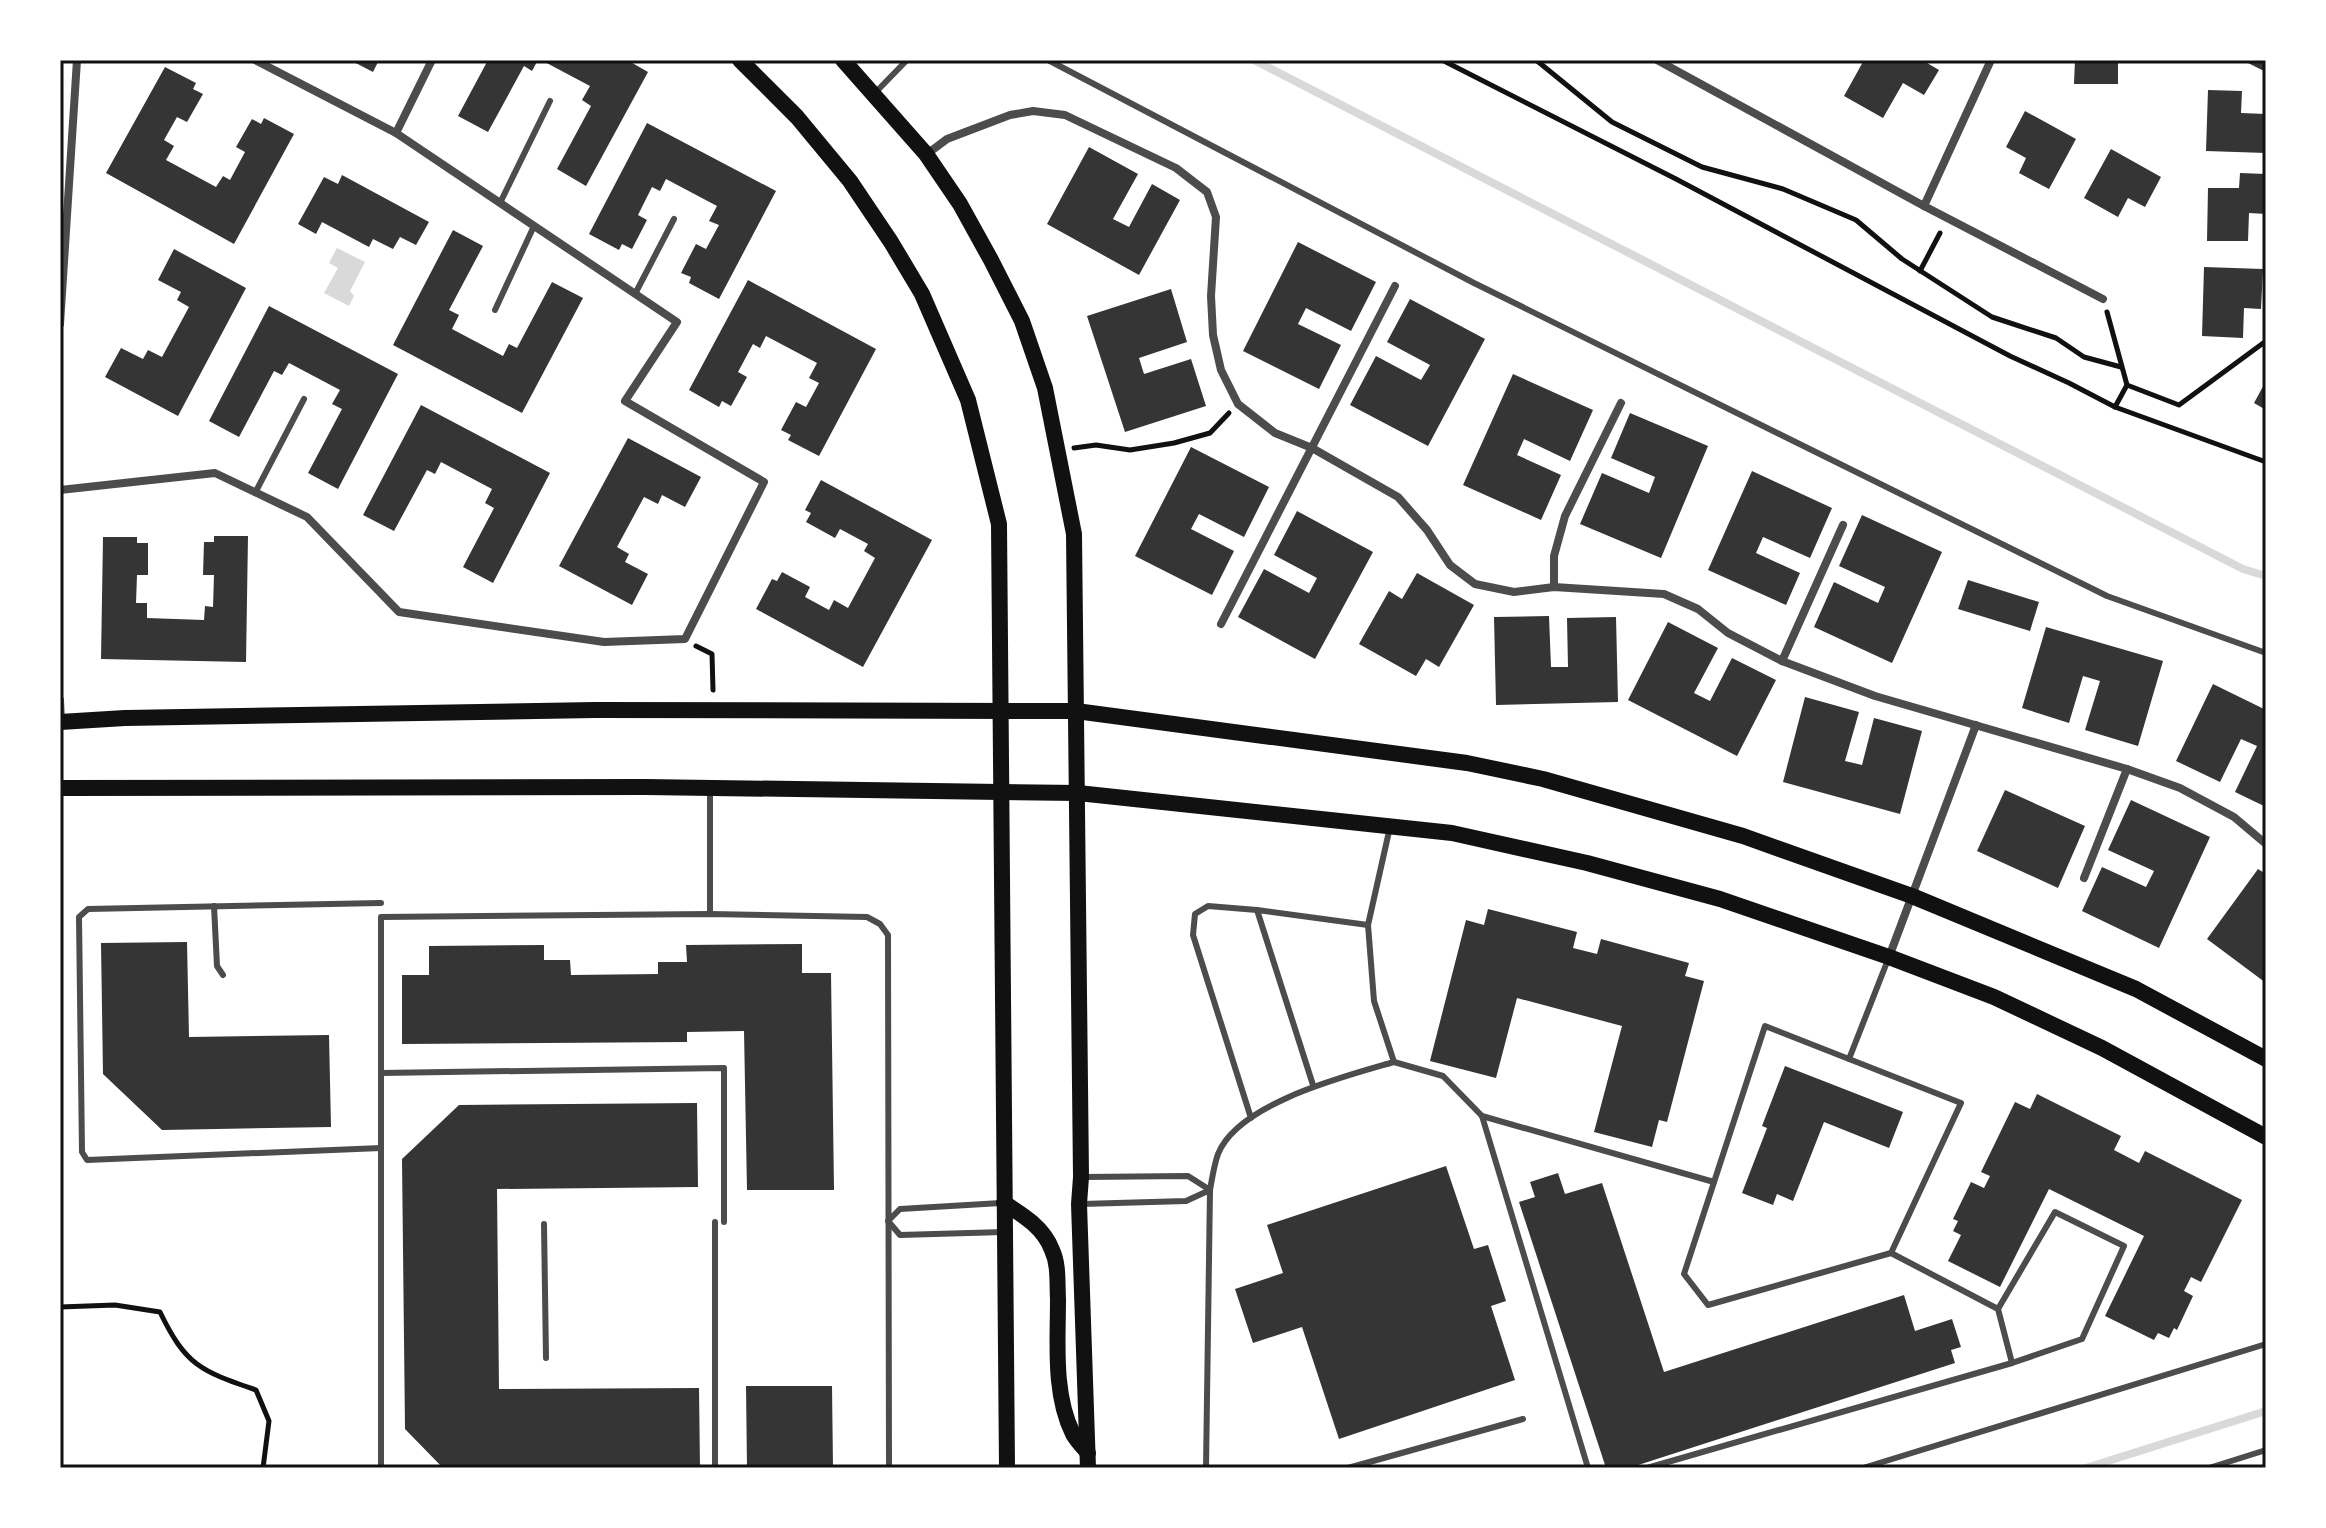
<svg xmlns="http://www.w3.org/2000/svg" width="2326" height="1528" viewBox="0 0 2326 1528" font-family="'Roboto Condensed',sans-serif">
<rect width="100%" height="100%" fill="#fff"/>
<!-- water -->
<polygon fill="#d9d9d9" points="337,248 365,262 350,291 354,296 349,306 324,293 338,268 329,263"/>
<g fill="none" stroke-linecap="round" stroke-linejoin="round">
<!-- stream -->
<g stroke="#d9d9d9" stroke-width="8">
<polyline points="1254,60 2243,569 2266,576"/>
<polyline points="2086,1468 2266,1411"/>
</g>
</g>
<!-- building -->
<g fill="#353535">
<polygon points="350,60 379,60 373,72"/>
<polygon points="488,60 538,60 532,71 524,66 488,132 458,116"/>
<polygon points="541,60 627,60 648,72 586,186 557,169 591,106 582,100 590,86"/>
<polygon points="1864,60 1922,60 1939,70 1924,95 1903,83 1883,118 1844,96"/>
<polygon points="2075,60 2118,60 2118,84 2074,84"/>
<polygon points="2242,60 2266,60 2266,72"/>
<polygon points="165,67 196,83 193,89 203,94 187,122 177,117 164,140 174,146 166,160 216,187 223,176 230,180 245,152 236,147 252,119 261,124 264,118 294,134 234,244 106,173"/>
<polygon points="2208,90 2242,91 2241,113 2266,114 2266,153 2206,151"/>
<polygon points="2025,111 2076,139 2049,189 2019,173 2026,158 2006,147"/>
<polygon points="647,123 776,191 719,299 689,283 691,277 681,273 696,244 706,249 719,225 709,221 717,206 666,179 660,191 652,187 638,215 647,220 632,249 622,244 619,250 589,234"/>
<polygon points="1089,147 1138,174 1113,219 1129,227 1152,184 1180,200 1139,275 1047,224"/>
<polygon points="2111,149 2161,177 2145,207 2128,198 2118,217 2084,198"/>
<polygon points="2240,173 2266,174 2266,214 2249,213 2248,241 2207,241 2208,188 2239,188"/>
<polygon points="342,175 429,222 416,245 400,237 393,249 373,239 369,247 322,222 316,234 298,224 324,177 338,184"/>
<polygon points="453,230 483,246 449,310 459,315 452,329 503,356 509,344 517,348 552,282 583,298 522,413 393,345"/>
<polygon points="1298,242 1376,282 1351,331 1306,308 1298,324 1341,345 1319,389 1243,351"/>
<polygon points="174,249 246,288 178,416 105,377 121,348 143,359 148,350 162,357 189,307 177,300 181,292 158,280"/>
<polygon points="2204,267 2263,269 2261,309 2244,308 2243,338 2202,336"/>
<polygon points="748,280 876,349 819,456 788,440 791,435 781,430 796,402 806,407 819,383 809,378 817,363 766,336 760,348 753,344 738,372 747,377 731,406 722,401 719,407 689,390"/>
<polygon points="1171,289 1187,342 1139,358 1144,374 1191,359 1206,406 1125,432 1087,316"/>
<polygon points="1410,299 1485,339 1428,446 1350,405 1376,356 1421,380 1430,365 1387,342"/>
<polygon points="269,306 398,374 338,489 308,473 342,409 332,404 340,390 289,363 282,375 274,371 239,437 209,421"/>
<polygon points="1513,374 1593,410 1570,461 1524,439 1517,455 1561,475 1541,520 1463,485"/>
<polygon points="2266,381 2266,410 2254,403"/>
<polygon points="421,405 550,473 493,583 463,567 494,508 485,503 492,489 441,462 435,474 427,470 394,531 363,515"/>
<polygon points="1630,413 1708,446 1661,558 1580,524 1602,473 1649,493 1655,477 1611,458"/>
<polygon points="628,438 701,477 685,507 662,495 658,504 644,497 617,547 629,554 625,562 648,574 632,605 559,566"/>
<polygon points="1191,447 1269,487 1244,537 1199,514 1191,529 1234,551 1212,595 1135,556"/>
<polygon points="1752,471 1832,508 1810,558 1763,537 1756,553 1800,573 1786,605 1708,570"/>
<polygon points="821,480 932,540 863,667 756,609 772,579 777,581 782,572 810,587 805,597 829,610 834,600 848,608 875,558 864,551 868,544 840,529 835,538 806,522 811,513 805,510"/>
<polygon points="1297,511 1373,552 1315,659 1238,617 1264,569 1309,593 1317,578 1274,555"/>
<polygon points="1862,515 1942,552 1892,663 1814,627 1834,582 1878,603 1885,587 1839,566"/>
<polygon points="214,536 248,536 246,662 101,659 103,537 137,537 137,543 148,543 148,575 137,575 136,603 147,603 147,618 204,620 205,606 213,607 214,575 203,575 204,542 214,542"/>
<polygon points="1417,573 1474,605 1439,667 1426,659 1416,676 1359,644 1389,591 1402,599"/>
<polygon points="1968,580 2039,602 2030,631 1958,609"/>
<polygon points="1549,616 1551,667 1568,667 1567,618 1616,617 1618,702 1496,705 1494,617"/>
<polygon points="1668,622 1718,648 1694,693 1710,701 1732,658 1776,680 1737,756 1628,700"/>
<polygon points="2046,627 2163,661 2138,746 2085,730 2100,681 2083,676 2069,723 2022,708"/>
<polygon points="2213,684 2266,710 2266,807 2235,792 2257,746 2241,739 2220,782 2176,761"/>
<polygon points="1805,697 1859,712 1845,761 1862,765 1874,718 1922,731 1900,814 1783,782"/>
<polygon points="2005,790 2085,826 2058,888 1977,851"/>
<polygon points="2131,800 2210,837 2159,948 2082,911 2102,867 2146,887 2154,871 2108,850"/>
<polygon points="2258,869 2266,874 2266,983 2207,939"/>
<polygon points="1488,909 1577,932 1573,948 1597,954 1601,939 1689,963 1685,976 1704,981 1667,1122 1659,1120 1652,1147 1594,1132 1622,1026 1517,998 1496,1078 1430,1061 1466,920 1484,925"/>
<polygon points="187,942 189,1037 329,1035 331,1127 162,1130 103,1074 101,943"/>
<polygon points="802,944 802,973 831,973 834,1190 747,1190 744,1031 687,1032 687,1042 402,1044 402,975 429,975 429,946 544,945 544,960 570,960 571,975 658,974 658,962 687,962 686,945"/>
<polygon points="1785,1066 1903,1112 1889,1148 1824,1122 1793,1201 1777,1194 1773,1205 1742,1193 1767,1128 1762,1126"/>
<polygon points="2037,1094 2121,1136 2114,1150 2139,1163 2145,1151 2242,1200 2201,1282 2191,1277 2184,1291 2193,1296 2177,1330 2174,1328 2169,1338 2158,1333 2154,1340 2105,1316 2144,1236 2049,1189 2000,1287 1948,1261 1961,1235 1953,1231 1958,1221 1953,1219 1971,1182 1984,1188 1990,1176 1981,1172 2015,1102 2030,1109"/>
<polygon points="697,1103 698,1187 497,1189 499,1389 699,1388 700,1468 443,1468 405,1429 402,1159 459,1105"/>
<polygon points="1446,1166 1474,1249 1488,1245 1506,1301 1491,1306 1515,1380 1339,1439 1302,1327 1253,1343 1235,1289 1283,1273 1267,1225"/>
<polygon points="1558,1173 1565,1194 1602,1183 1664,1372 1904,1295 1915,1331 1952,1319 1961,1347 1951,1350 1955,1363 1629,1468 1606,1468 1519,1202 1535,1197 1530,1182"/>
<polygon points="746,1386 832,1386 833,1468 747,1468"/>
</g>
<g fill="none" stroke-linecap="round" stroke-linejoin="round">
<!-- path -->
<g stroke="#111" stroke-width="5">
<polyline points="1442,60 1676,179 2010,356 2069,383 2115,407 2266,462"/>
<polyline points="1536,60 1612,122 1702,167 1783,189 1856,220 1902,259 1992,317 2056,338 2084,357 2121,367"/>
<polyline points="1920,271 1940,233"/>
<polyline points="2107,312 2127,385 2179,405 2266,341"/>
<polyline points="2115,407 2127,385"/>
<polyline points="1074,448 1096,445 1130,450 1174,443 1210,433 1229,413"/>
<polyline points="696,646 712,654 713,690"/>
<path d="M60 1307 115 1305 160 1312C186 1366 201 1371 256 1390L269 1421 263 1468"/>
</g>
<!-- service -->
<g stroke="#4c4c4c" stroke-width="6">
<polyline points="1048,60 1474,283 2107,596 2266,653"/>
<polyline points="874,94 907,60"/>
<polyline points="500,203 550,101"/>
<polyline points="635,294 674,219"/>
<polyline points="495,310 534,226"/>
<polyline points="255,493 304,399"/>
<polyline points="710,788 710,914"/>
<polyline points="1390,827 1368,925 1374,1001 1394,1062 1443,1076 1482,1116 1714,1182"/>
<polyline points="214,906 217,966 223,975"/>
<polyline points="1257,910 1313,1085"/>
<polyline points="1849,1059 1889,957"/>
<polyline points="381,1073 724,1068 724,1222"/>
<polyline points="1482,1116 1588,1468"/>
<polyline points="1251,1118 1193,935 1195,914 1208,906 1257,910 1368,925"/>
<polyline points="381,1148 87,1160 82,1152 79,917 88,909 381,903"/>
<polyline points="1001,1203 900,1209 888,1221 900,1235 1004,1232"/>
<polyline points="1082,1204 1186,1201 1210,1190 1188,1176 1084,1177"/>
<polyline points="544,1224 546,1358"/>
<polyline points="1891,1253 1961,1103 1765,1026 1684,1274 1708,1305 1891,1253 1998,1309 2012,1363"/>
<polyline points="381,1468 381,917 710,914 867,917 880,924 888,935 889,1468"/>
<polyline points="715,1468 715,1222"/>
<path d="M1206 1468 1210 1190C1212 1179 1214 1165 1218 1154 1238 1103 1346 1076 1394 1062"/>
<polyline points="1348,1468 1523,1419"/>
<polyline points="1647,1468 2012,1363 2082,1339 2124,1246 2055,1212 1998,1309"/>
<polyline points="1863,1468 2266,1344"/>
<polyline points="2209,1468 2266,1450"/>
</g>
<!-- minor -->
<g stroke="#4c4c4c" stroke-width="8">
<polyline points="1657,60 1924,206 2103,299"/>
<polyline points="396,133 432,60"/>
<polyline points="927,154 947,139 1010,115 1033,111 1065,115 1176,168 1207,192 1216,217 1211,296 1213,335 1221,370 1238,404 1275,433 1312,448 1398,497 1427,530 1450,565 1475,584 1514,592 1554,587 1664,594 1698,609 1728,633 1782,661 1875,696 2127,769 2180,788 2234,817 2266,844"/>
<polyline points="1924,206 1991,60"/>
<polyline points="60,324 77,60"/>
<polyline points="60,490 215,473 307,517 399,612 604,642 685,639 764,482 625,401 677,322 396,133 255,60"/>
<polyline points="1554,587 1554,556 1565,516 1621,403"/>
<polyline points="1221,624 1395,286"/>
<polyline points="1782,661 1843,525"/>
<polyline points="60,700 61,722"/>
<polyline points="2084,878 2127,769"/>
<polyline points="1889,957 1976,725"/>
</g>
<!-- secondary -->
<g stroke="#111" stroke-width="16">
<polyline points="740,60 797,117 850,181 891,242 922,294 968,400 999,524 1007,1468"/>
<polyline points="843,60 926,154 960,204 991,260 1022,321 1045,388 1074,534 1081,1177 1079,1204 1088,1468"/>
<polyline points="60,722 125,718 595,710 1076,711 1467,763 1543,779 1743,836 1912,896 2136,989 2266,1059"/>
<polyline points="60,788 645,787 1078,793 1452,833 1587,863 1720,899 1889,957 1994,997 2102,1048 2266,1137"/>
<path d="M1004 1203C1023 1215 1044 1228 1052 1250 1059 1265 1057 1283 1058 1299 1058 1342 1053 1394 1073 1434 1077 1441 1083 1447 1088 1453"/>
</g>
</g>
<!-- border -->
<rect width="2326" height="1528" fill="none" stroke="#ffffff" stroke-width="124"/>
<rect x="62" y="62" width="2202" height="1404" fill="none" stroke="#111" stroke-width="3"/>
</svg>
